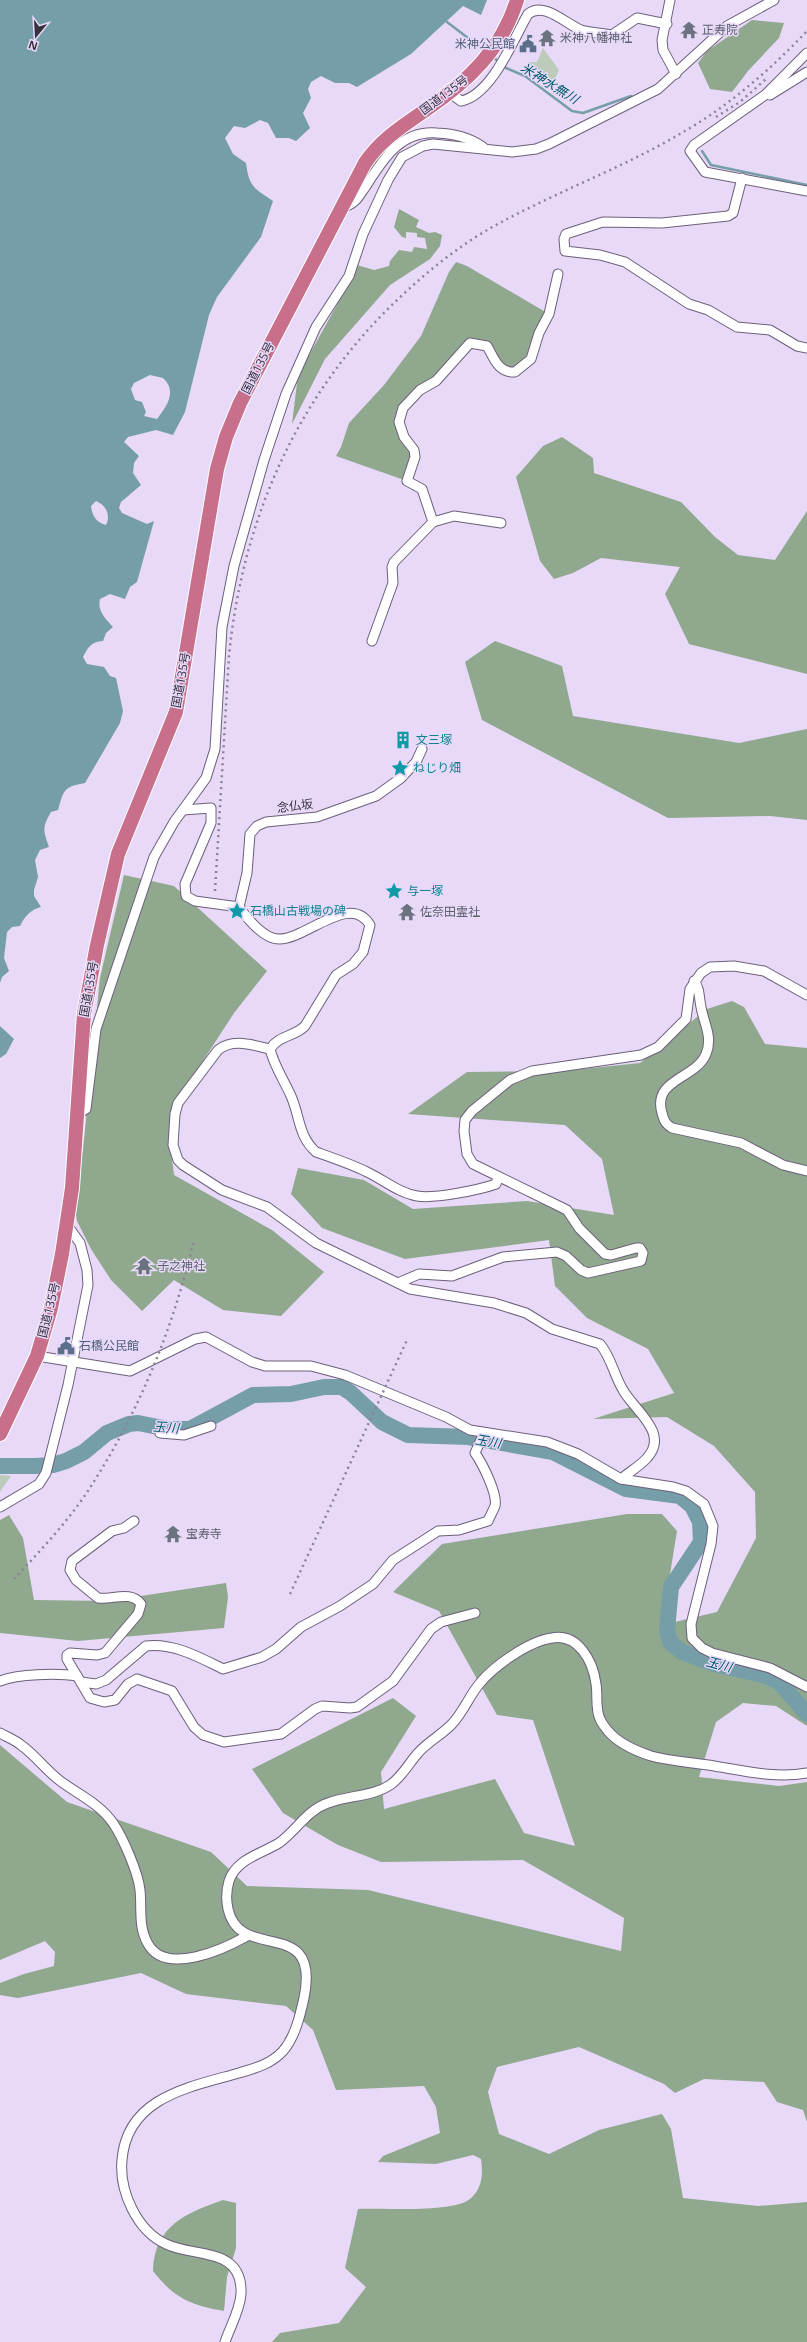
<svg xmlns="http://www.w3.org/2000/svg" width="807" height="2342" viewBox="0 0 807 2342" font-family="'Open Sans','Noto Sans JP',sans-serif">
<rect width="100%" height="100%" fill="#e8d9f9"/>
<!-- green -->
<g fill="#bccbba">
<polygon points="543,48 559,70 552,86 527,67 528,62 537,62"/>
<polygon points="0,1475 11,1476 0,1492"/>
</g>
<!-- forest -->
<g fill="#90a88d">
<polygon points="752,20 784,23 779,38 748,71 732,92 710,89 698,63 707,51"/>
<polygon points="399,209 419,220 416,227 429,233 435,232 442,235 440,246 430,259 390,285 325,359 292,424 298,375 338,303 357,265 374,270 389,266 390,261 399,250 412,252 414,247 427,249 425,238 417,237 417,233 406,232 406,238 402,237 394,227"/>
<polygon points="456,262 467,266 549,314 534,352 509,372 491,352 470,343 452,364 420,390 399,422 414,450 407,481 336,456 341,447 349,423 384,385 421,336 449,272"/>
<polygon points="562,437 593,458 594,473 681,502 715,537 738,555 775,560 807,511 807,674 689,644 665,594 680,567 601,558 573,573 554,579 540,561 516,477 543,446"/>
<polygon points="495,641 562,666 573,716 739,743 807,729 807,820 770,816 668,818 482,720 465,662"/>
<polygon points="124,875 174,886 267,971 234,1013 186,1087 170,1144 174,1175 272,1230 324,1272 281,1316 223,1310 174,1280 142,1311 111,1280 91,1249 77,1221 73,1197 83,1150 100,978"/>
<path d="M732 1001 744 1007 765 1044 807 1048V1726L776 1706 743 1703 716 1722 699 1777 779 1786 807 1782V2122L803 2110 777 2102 764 2082 704 2079 675 2093 664 2084 579 2047 497 2067 488 2092 499 2134 549 2154 599 2130 662 2114 671 2129 683 2198 758 2206 807 2202V2342H272L280 2333 339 2323 366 2287 345 2268 358 2209C383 2208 453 2213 470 2199 483 2188 483 2173 481 2159L473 2155 436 2164 378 2162 383 2156 440 2133 436 2107 424 2086 336 2090 313 2030 286 2006 186 1994 141 1973 18 1998 0 1995V1983L24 1974 54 1966 55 1952 45 1941 0 1960V1745L67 1802 211 1852 247 1886 368 1890 621 1951 624 1918 523 1860 381 1862 338 1845 283 1813 252 1769 393 1698 416 1716 381 1772 384 1809 495 1779 524 1833 575 1846 533 1720 497 1715 439 1611 393 1592 442 1544 627 1514H662L677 1531 666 1599V1624L717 1612 756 1538 755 1492 714 1446 667 1417 593 1419 674 1393 648 1349 587 1318 555 1286 549 1240 405 1259 322 1228 291 1194 298 1168 364 1180 413 1209 527 1201 614 1215 602 1159 565 1125 408 1114 467 1072 563 1071 640 1063 707 1009Z"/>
<polygon points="9,1515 23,1538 34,1600 108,1601 226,1583 228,1597 224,1628 78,1641 0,1633 0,1520"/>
<path d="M223 2200 236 2203V2248L227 2277 224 2311C190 2305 174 2298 153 2271 154 2226 186 2213 223 2200Z"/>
</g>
<!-- water -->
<g fill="#769ea9" fill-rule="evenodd">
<path d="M0 0H487L481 15 463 6 411 54 357 87 349 83H335L321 76 311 82 308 89 311 98 303 113 310 128 296 141 289 138H276L268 123 260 120 245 128 234 126 225 138 233 154 246 163C249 187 254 188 273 201L261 237 217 297 209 315 185 412 173 435 156 430 128 437 124 442 139 456 134 463 133 473 141 485 121 502 119 508 122 513 147 524 154 521 137 582 130 587 125 599 110 594 100 599C97 611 106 619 113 627L106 633 103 641C91 642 88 647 83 657L87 664 104 667 110 676 116 678 123 711 120 723 85 783C63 787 64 790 58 810L51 812C42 828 43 830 49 847L40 850 35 860 38 877 34 890V896L41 907C30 910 25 916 20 926L12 927 7 932 4 958 9 971 2 977 0 983ZM150 375 163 378C178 392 166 407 157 419L144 416 146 412 142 402 135 400 131 389 134 383ZM96 501C106 505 111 515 106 525 97 523 92 516 91 506Z"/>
<polygon points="0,1026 14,1039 6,1054 0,1058"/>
</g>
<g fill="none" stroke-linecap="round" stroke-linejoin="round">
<!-- stream -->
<g stroke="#769ea9" stroke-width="2.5">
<polyline points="447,22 485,51"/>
<polyline points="492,56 506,68 525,76 572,111 583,113 631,96"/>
<polyline points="702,151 711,165 807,185"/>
</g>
<!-- river -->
<polyline stroke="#769ea9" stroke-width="16" points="0,1466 35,1466 53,1465 66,1461 84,1452 107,1433 129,1424 138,1423 168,1429 190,1429 253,1395 291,1394 324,1387 342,1387 351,1393 382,1422 408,1435 468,1437 553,1452 626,1489 680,1496 692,1506 700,1522 701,1542 671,1587 667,1630 670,1642 682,1652 714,1664 767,1676 779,1682 807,1714"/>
<!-- minor casing -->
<g stroke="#6c5f7b" stroke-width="11">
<g id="minor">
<polyline points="670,0 662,40 663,50 676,74"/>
<polyline points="807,53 765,95 694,145 690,151 705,172 807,191"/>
<path d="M450 93 461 101C492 95 514 38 528 14 544 1 566 24 581 30 591 33 602 33 612 35L637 18 667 24"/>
<polyline points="770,95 807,72"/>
<polyline points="742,178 733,213 728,216 662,223 603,222 566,234 564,239 565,251 600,255 625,262 689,304 708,310 737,327 770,330 797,346 807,348"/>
<path d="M343 204 347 206C357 202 360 194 366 186 383 159 401 130 437 133 455 134 468 137 483 147"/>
<polyline points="433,522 454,516 501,523"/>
<path d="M372 641 393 583 392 567 394 562 433 522 422 489 407 481 415 457 414 450 404 437 399 422 403 408 420 390 436 381 470 343 487 346C494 358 498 373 515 372L531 359 539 333 549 314 558 274"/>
<polyline points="183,810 211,808 211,823 185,884 186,896 195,901 239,907"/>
<path d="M239 907C247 918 263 939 279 939 307 939 350 892 370 925L363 952 353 964 336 975 305 1026C294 1037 279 1035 270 1049 274 1066 284 1080 291 1096 300 1116 298 1136 316 1152 333 1158 351 1164 367 1172 384 1180 399 1193 417 1196 434 1199 479 1190 496 1184L498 1178"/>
<polyline points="239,907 247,873 250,834 257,826 266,822 317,817 376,796 401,778 416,762 422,749"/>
<path d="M694 981C700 988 699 998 701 1007 704 1024 713 1037 706 1054 696 1079 652 1079 662 1113 664 1120 665 1124 672 1128L741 1143 783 1165 807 1171"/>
<path d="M270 1049C252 1045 233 1038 218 1050L178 1103 175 1114 173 1145 178 1160 183 1165 222 1190 267 1207 316 1243 410 1289 494 1303 526 1313 552 1329 600 1344C611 1357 614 1375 623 1390 634 1410 670 1433 647 1458 640 1466 629 1472 621 1479"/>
<polyline points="78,1114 86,1109 96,1029 154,857 174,822 206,778 215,749 222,627 234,566 264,460 286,394 316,327 349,276 363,234 388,180 402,157 423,146 433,144 512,152 536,149 549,144 658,89 727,26 774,0"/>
<polyline points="398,1283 419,1274 452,1276 503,1257 557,1252 566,1256 581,1270 588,1273 641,1261 643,1253 640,1248 636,1248 611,1255 605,1254 579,1228 567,1210 473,1164 467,1154 464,1131 465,1120 472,1111 510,1080 532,1071 641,1055 658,1047 686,1019 690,989 701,973 710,967 734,966 764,971 807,995"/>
<polyline points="37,1356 130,1371 195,1339 206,1337 252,1362 265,1366 311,1366 345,1375 446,1417 470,1430 547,1442 578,1454 621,1479 673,1487 686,1491 704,1504 713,1526 711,1544 691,1624 692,1638 702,1648 712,1653 770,1668 807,1687"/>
<polyline points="160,1433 184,1435 211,1426"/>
<polyline points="0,1507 39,1484 46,1473 68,1385 88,1285 87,1270 80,1243 67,1225"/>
<path d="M134 1521 124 1528 112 1531 72 1561 70 1570 76 1580 98 1598C112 1600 131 1590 141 1604L138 1614 105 1653 97 1655 70 1653 67 1655V1659L90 1698 104 1702 115 1700 128 1684 137 1679 172 1691 194 1727 203 1735 224 1742 281 1734 315 1709 322 1706 350 1708 357 1707 393 1681 431 1629 441 1622 475 1613"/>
<path d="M0 1681C18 1674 57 1673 77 1676"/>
<path d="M81 1682 96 1684 106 1680 146 1646C174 1643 199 1657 223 1669L262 1657 276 1649 301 1627 340 1606 373 1584 393 1560 438 1531 459 1530 488 1521C490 1516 493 1511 495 1506 498 1494 482 1463 475 1453L484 1433"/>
<path d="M0 1733C7 1737 15 1740 21 1745 35 1755 45 1769 59 1780 77 1794 99 1803 113 1823 123 1838 138 1872 140 1890 142 1909 138 1927 148 1944 166 1976 224 1949 247 1936"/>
<path d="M225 2342C230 2327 240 2310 241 2294 243 2246 194 2258 166 2244 137 2231 119 2191 122 2160 127 2097 190 2087 239 2073 256 2068 271 2064 283 2051 295 2037 300 2016 304 1998 321 1914 240 1964 228 1909 226 1900 226 1891 229 1881 236 1859 261 1854 279 1843 297 1830 307 1810 328 1803 349 1795 372 1797 390 1785 402 1777 409 1763 418 1753 428 1742 441 1735 451 1725 463 1713 469 1696 480 1683 494 1666 529 1641 552 1638 578 1633 593 1661 596 1684 598 1695 595 1709 600 1719 602 1724 605 1727 608 1731 618 1743 636 1751 651 1756 669 1761 689 1762 708 1765 741 1770 774 1779 807 1773"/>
</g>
</g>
<!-- highway casing -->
<g stroke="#fff" stroke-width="16">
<path id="highway" d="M0 1434 37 1356 51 1308 62 1254 72 1188 84 1014 97 945 118 854 176 712 217 469 226 437 240 403 365 163C381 139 404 125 427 109 468 81 502 49 517 0"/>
</g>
<!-- minor -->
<use href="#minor" stroke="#fff" stroke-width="9"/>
<!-- highway -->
<use href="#highway" stroke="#c76f8b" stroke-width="14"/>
<!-- rail -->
<g stroke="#8c8298" stroke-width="2.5" stroke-dasharray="2 4" stroke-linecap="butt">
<polyline points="716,117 740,102 767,78"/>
<path d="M215 891 229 656C243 513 302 385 409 289 435 265 465 242 496 225 558 191 625 167 685 131 731 104 771 69 807 31"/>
<path d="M14 1579C42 1549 72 1517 93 1483 141 1407 174 1326 194 1239"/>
<polyline points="290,1594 407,1340"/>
</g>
</g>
<!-- icons -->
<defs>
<g id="temple-bare" transform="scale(1.38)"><path d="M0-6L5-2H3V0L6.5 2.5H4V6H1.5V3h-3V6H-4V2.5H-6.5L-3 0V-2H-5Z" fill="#6b7280" stroke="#e8d9f9" stroke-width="2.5" paint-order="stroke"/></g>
<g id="civic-bare" transform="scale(1.38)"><path d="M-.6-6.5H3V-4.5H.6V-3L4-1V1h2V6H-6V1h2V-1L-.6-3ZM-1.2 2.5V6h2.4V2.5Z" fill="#5c6f8a" stroke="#e8d9f9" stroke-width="2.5" paint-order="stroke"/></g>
<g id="building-bare" transform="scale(1.38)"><path d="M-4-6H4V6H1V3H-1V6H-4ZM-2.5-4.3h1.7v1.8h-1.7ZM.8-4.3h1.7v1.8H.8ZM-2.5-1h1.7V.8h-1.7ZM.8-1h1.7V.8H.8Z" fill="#0f9aa8" stroke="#e8d9f9" stroke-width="2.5" paint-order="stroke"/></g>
<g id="sight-bare" transform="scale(1.38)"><path d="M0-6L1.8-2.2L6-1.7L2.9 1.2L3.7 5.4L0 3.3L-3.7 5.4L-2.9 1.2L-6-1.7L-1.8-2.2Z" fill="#0f9aa8" stroke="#e8d9f9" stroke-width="2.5" paint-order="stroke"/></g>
</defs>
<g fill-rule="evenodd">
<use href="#temple-bare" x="689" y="30"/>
<use href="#temple-bare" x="547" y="38"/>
<use href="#civic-bare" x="528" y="44"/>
<use href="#building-bare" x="403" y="740"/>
<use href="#sight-bare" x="400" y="768"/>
<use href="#sight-bare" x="394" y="891"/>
<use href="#sight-bare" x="237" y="911"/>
<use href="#temple-bare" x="407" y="912"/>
<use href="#temple-bare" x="144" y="1266"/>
<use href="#civic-bare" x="66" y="1346"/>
<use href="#temple-bare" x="173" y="1534"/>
</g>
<g text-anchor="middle" stroke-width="3" stroke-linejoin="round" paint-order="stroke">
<!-- worship labels -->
<g font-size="12" fill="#5b616d" stroke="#e8d9f9" text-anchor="start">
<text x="702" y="34">正寿院</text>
<text x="560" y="42">米神八幡神社</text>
<text x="420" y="916">佐奈田霊社</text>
<text x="157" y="1270">子之神社</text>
<text x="186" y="1538">宝寿寺</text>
</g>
<!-- service labels -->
<g font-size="12" fill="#4e5e75" stroke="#e8d9f9" text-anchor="end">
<text x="515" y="48">米神公民館</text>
<text x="79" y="1350" text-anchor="start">石橋公民館</text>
</g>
<!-- street labels -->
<g font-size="12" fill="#37313d" stroke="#e8d9f9">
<text transform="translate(444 95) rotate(-37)" y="4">国道135号</text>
<text transform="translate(258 368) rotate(-63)" y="4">国道135号</text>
<text transform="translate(181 680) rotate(-80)" y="4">国道135号</text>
<text transform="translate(295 806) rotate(-7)" y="4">念仏坂</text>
<text transform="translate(89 989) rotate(-80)" y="4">国道135号</text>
<text transform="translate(49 1310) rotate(-76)" y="4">国道135号</text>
</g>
<!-- culture labels -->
<g font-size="12" fill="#0d838f" stroke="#e8d9f9" text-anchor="start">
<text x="416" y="744">文三塚</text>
<text x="413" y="772">ねじり畑</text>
<text x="407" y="895">与一塚</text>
<text x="250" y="915">石橋山古戦場の碑</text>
</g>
<!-- water labels -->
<g font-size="13" font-style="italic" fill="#015b6b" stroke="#e8d9f9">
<text transform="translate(550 83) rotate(32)" y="5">米神水無川</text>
<text transform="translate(166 1427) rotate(4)" y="5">玉川</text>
<text transform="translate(488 1441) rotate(10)" y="5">玉川</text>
<text transform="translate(719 1664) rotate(15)" y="5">玉川</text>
</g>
</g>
<!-- north arrow -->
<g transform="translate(36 36) rotate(198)" stroke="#e8d9f9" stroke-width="3" paint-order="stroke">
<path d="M0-3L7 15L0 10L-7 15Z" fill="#37313d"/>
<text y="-6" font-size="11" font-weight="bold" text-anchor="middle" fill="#37313d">N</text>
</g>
</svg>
